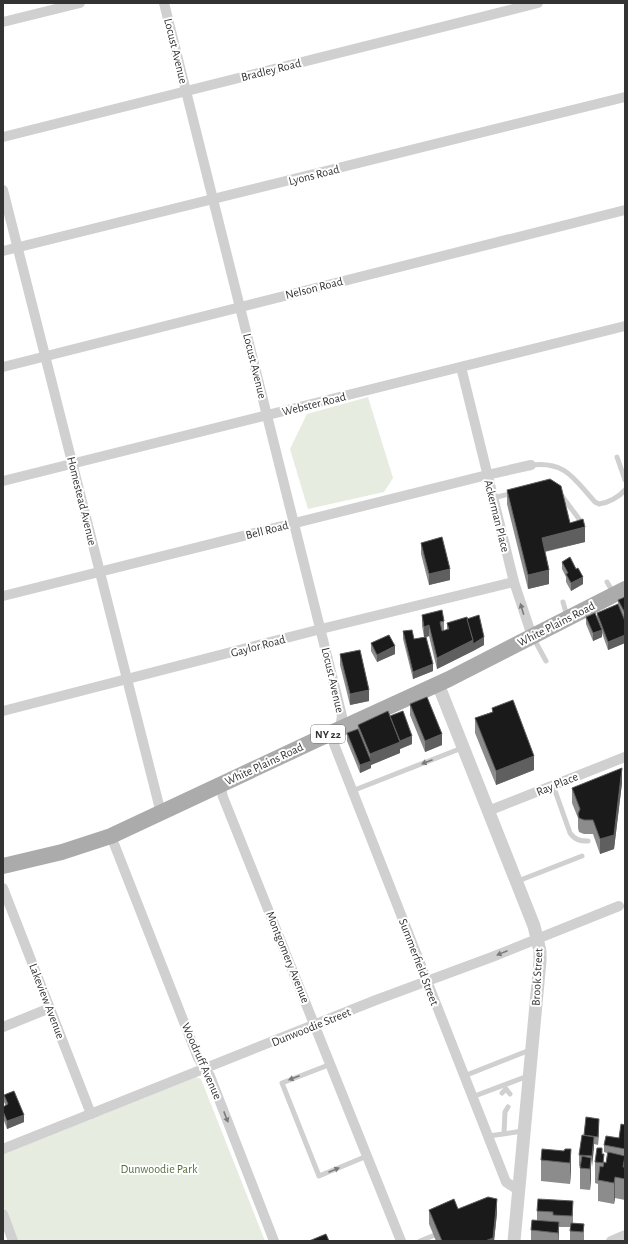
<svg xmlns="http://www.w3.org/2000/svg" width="628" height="1244" viewBox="0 0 628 1244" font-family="'Alegreya Sans',sans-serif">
<rect width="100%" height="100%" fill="#fff"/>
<!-- green -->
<g fill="#e6ecdf">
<polygon points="368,397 393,478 384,492 308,509 290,449 307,414"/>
<polygon points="196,1077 201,1079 265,1241 17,1241 3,1205 3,1154"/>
</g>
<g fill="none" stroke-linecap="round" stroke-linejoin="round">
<!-- service -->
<g stroke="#d0d0d0" stroke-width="5">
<polyline points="617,457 625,480"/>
<path d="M531 465C566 461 574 479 595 502L599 504C608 503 619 497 625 490"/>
<polyline points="559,494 562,496 579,519"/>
<polyline points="493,498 513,493"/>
<polyline points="607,582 614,594"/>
<polyline points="563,602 567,616"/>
<polyline points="534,639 546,661"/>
<path d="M553 785 570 833C575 840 580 841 588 841"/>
<polyline points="352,791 462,748"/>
<polyline points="518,881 582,856"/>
<polyline points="331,1064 282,1083 319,1176 367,1156"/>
<polyline points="464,1076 530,1050"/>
<polyline points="502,1093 506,1089 510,1094"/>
<polyline points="472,1097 528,1076"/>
<polyline points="504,1133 505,1112 508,1107"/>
<polyline points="489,1136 523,1131"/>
<polyline points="420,1241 435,1235"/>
</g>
<!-- minor -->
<g stroke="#d0d0d0" stroke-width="10">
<polyline points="164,3 342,716 340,728 334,744 506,1182 518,1190"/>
<polyline points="3,22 80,3"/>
<polyline points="3,137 538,3"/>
<polyline points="3,190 161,813"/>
<polyline points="3,251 625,97"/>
<polyline points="3,367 625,210"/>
<polyline points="461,367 514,582 532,636"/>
<polyline points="3,481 625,326"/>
<polyline points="3,596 487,475 531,465"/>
<polyline points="3,711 321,629 514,582"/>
<polyline points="220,785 223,797 401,1241"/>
<polyline points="488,811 625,757"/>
<polyline points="111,836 198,1058 210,1076 274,1241"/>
<polyline points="3,888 91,1114"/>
<polyline points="3,1027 50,1008"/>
<polyline points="3,1149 376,1000 492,957 619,906"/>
<polyline points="3,1214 13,1241"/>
<polyline points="611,1241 625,1235"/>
</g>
<!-- tertiary -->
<polyline stroke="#d0d0d0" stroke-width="13" points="438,684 534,926 540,951 540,961 514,1241"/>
<!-- primary -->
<polyline stroke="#ababab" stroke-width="16" points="3,866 62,852 111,836 318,739 449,679 625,589"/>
</g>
<!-- wall -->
<g fill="#8c8c8c">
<polygon points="507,490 570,523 585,542 545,552 549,584 528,589 507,504"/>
<polygon points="421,543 450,580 429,585 421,554"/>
<polygon points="562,562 583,584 571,591 566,582 566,577 562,569"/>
<polygon points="625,597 625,643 608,650 602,633 602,637 593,641 586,624 586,617 597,618 597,613 618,605 618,600"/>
<polygon points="422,615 444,621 444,630 447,630 447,623 484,645 473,651 437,669 429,636 426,637 433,671 413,679 403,639 403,631 414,639 424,637 422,626"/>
<polygon points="371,643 395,654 377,662 371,651"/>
<polygon points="340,654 369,701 350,705 340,665"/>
<polygon points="410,704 442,745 425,752 410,715"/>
<polygon points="492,708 534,770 496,785 475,733 475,718 492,712"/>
<polygon points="390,716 412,744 400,749 400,753 371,765 371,768 360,773 347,741 347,733 358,731 358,725"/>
<polygon points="622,783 614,849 600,854 593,834 584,834 579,832 578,828 578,818 572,803 572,788"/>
<polygon points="4,1095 24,1122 7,1129 3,1118 3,1107 6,1106 4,1102"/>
<polygon points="625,1125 625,1200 615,1198 614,1204 598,1201 598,1184 595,1183 595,1162 602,1154 604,1163 606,1163 607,1153 604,1152 604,1145 619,1138"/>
<polygon points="599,1126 598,1145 594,1144 591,1167 591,1179 590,1190 580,1189 580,1166 579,1166 579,1155 584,1135"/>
<polygon points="571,1149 571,1170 570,1184 541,1181 541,1160 564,1151"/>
<polygon points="458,1209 497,1213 494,1241 436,1241 429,1224 429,1210"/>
<polygon points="537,1211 573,1212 573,1223 584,1224 584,1241 570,1241 570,1227 559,1227 559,1241 531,1241 531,1230 537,1220"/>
</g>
<!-- shaded-wall -->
<g fill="#5f5f5f">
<polygon points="585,527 585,542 542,552 542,538"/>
<polygon points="450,569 450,580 429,585 429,574"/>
<polygon points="549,570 549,584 528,589 528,575"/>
<polygon points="583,577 583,584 571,591 571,583"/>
<polygon points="429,625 429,636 424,638 424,627"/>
<polygon points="602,630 602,637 593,641 593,633"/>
<polygon points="625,635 625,643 608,650 608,642"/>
<polygon points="484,637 484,645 473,651 437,669 437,658 473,640"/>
<polygon points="395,646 395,654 377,662 377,655"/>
<polygon points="433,664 433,671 413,679 413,672"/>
<polygon points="369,690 369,701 350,705 350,694"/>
<polygon points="442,734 442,745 425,752 425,741"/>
<polygon points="412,736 412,744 400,749 400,753 371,765 371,768 360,773 360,765 370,761 370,754"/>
<polygon points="534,756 534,770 496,785 496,771"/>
<polygon points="622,768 622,783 614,849 600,854 600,839"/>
<polygon points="24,1115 24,1122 7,1129 7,1121"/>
<polygon points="599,1119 599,1126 598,1145 598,1137"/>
<polygon points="594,1137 594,1148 592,1167 592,1156"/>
<polygon points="571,1149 571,1170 570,1184 570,1163"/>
<polygon points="625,1156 625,1177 623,1167"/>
<polygon points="591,1158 591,1179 590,1190 590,1169"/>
<polygon points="615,1177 615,1198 614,1204 614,1183"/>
<polygon points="497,1199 497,1213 494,1241 485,1241"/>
<polygon points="559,1222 559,1233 558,1241 558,1233"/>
</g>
<!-- building -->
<g fill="#1a1a1a" stroke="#5f5f5f">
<polygon points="550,479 561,486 570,523 583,519 585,527 542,538 549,570 528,575 507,490"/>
<polygon points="442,537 450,569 429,574 421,543"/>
<polygon points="570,557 576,569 578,568 583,577 571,583 566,574 568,573 562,562"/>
<polygon points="625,597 625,613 618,600"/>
<polygon points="618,604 625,621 625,635 608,642 597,613"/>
<polygon points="442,610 444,621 440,622 442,631 449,629 447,623 467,617 473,640 437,658 429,625 424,627 422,615"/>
<polygon points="595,613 602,630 593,633 586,617"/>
<polygon points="479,615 484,637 473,644 473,640 467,619"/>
<polygon points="412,630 414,639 426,637 433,664 413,672 403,631"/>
<polygon points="389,635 395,646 377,655 371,643"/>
<polygon points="360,650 369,690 350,694 340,654"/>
<polygon points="427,697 442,734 425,741 410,704"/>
<polygon points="513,700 534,756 496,771 475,718 493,712 492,708"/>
<polygon points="388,711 400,742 370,754 358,725"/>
<polygon points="403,711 412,736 400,741 390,716"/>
<polygon points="358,729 371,761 360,765 347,733"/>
<polygon points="622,768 614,835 600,839 593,820 584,820 579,818 578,814 580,809 572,788"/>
<polygon points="14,1091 24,1115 7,1121 3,1111 3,1107 8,1104 4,1095"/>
<polygon points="586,1117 599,1119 598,1137 584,1135"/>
<polygon points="621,1124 625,1125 625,1149 604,1145 606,1136 619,1138"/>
<polygon points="582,1135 594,1137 592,1156 579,1155"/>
<polygon points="597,1148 602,1148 602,1154 604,1154 603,1163 595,1162"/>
<polygon points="542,1149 564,1151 565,1149 571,1149 570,1163 541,1160"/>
<polygon points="608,1152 625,1156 623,1167 625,1167 625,1179 615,1177 614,1183 598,1180 600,1166 603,1167 604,1162 606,1163"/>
<polygon points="582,1156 591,1158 590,1169 580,1168"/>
<polygon points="488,1197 497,1199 493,1238 485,1241 442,1241 429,1210 454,1199 458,1209"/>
<polygon points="538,1199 573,1201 572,1216 553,1215 553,1212 537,1211"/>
<polygon points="532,1220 559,1222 558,1233 531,1230"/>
<polygon points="571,1223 584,1224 583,1232 570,1231"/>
<polygon points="326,1234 329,1241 309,1241"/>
</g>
<!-- one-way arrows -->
<defs><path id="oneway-solid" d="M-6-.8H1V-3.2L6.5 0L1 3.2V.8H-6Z"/></defs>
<g fill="#7a7a7a">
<use href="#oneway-solid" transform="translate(522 609) rotate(-107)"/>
<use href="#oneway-solid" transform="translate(427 762) rotate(159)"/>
<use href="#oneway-solid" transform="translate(502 953) rotate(158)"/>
<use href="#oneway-solid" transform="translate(294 1078) rotate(159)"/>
<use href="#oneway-solid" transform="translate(226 1117) rotate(69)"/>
<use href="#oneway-solid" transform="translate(334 1170) rotate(-22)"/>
</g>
<g text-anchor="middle" stroke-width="4" stroke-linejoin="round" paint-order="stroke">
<!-- shield labels -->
<rect fill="#fff" stroke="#707070" stroke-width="1" x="311" y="725" width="34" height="18" rx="3"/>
<g font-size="11" font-weight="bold" fill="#333">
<text x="328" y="738">NY 22</text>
</g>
<!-- street labels -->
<g font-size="12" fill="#333" stroke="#fff">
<text transform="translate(176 51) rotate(76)" y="4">Locust Avenue</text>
<text transform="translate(271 70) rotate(-14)" y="4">Bradley Road</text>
<text transform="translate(314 175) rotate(-14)" y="4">Lyons Road</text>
<text transform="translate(314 288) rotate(-14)" y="4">Nelson Road</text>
<text transform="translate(255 366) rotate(76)" y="4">Locust Avenue</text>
<text transform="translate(314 404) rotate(-14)" y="4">Webster Road</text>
<text transform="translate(82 501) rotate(76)" y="4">Homestead Avenue</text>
<text transform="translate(497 516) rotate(76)" y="4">Ackerman Place</text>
<text transform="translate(267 530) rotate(-14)" y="4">Bell Road</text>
<text transform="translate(556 624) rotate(-27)" y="4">White Plains Road</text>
<text transform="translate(258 646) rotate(-15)" y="4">Gaylor Road</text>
<text transform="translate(333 680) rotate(77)" y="4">Locust Avenue</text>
<text transform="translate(264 764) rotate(-25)" y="4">White Plains Road</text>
<text transform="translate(557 784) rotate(-22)" y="4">Ray Place</text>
<text transform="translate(288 957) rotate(68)" y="4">Montgomery Avenue</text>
<text transform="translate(419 962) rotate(69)" y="4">Summerfield Street</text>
<text transform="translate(537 977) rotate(-87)" y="4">Brook Street</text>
<text transform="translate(47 1001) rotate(69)" y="4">Lakeview Avenue</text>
<text transform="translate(311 1027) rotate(-22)" y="4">Dunwoodie Street</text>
<text transform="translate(202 1061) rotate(66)" y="4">Woodruff Avenue</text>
</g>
<!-- park labels -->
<g font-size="12" fill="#56703f" stroke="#fff">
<text x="159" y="1173">Dunwoodie Park</text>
</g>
</g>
<!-- border -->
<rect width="628" height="1244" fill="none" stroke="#333333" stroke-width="8"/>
</svg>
